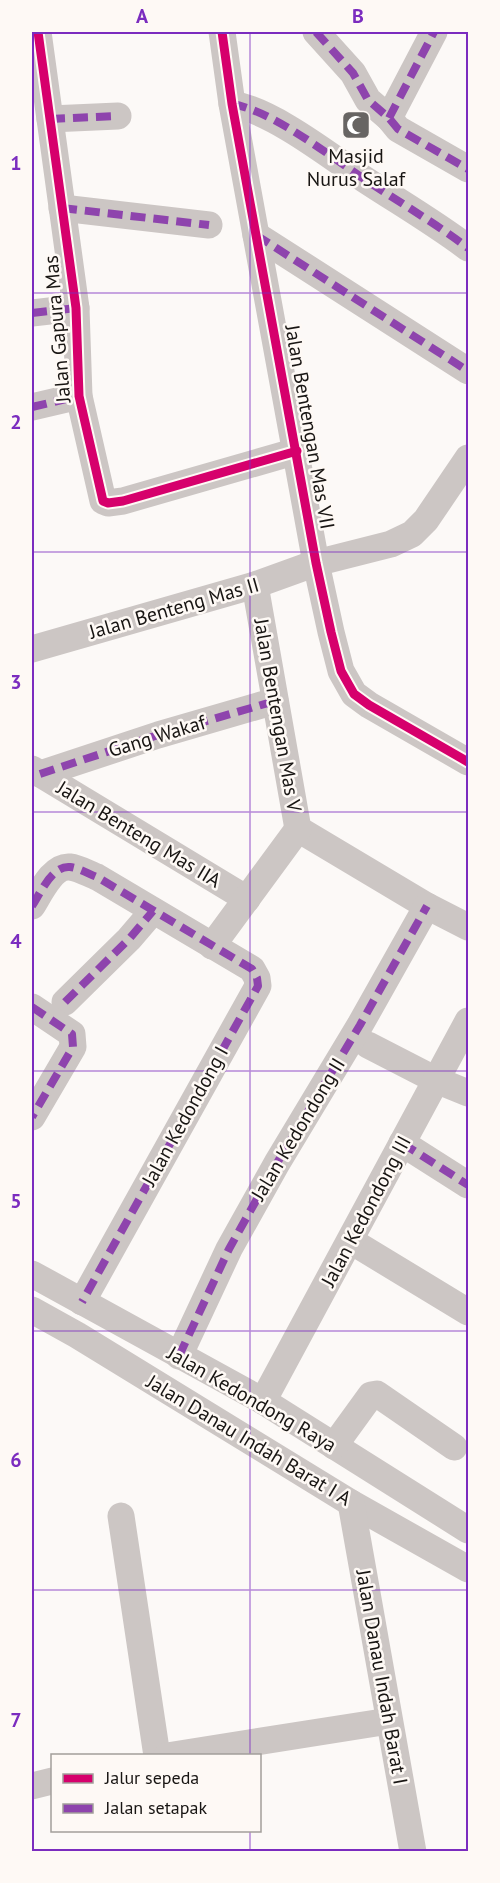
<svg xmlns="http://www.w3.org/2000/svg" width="500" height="1883" viewBox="0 0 500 1883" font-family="'PT Sans',sans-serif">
<rect width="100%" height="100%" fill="#fcf9f7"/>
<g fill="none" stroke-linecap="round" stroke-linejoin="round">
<!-- minor -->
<g stroke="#ccc6c4" stroke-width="27">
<polyline points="38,32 76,308 79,396 103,501 108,503 123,501 297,451"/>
<polyline points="222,32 232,104 316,563 331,632 341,671 354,694 369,705 468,762"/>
<polyline points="316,32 353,73 368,100 389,118 398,129 468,169"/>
<path d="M232 104C273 111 330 156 364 179 399 202 435 223 468 248"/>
<polyline points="389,118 434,32"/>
<polyline points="50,119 118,116"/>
<polyline points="62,208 209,225"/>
<polyline points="256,235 468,371"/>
<polyline points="32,313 76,308"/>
<polyline points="32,407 79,396"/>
<polyline points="255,585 298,829 427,906 468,927"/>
<polyline points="32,649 255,585 316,563 391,544 412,534 426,520 468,458"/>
<polyline points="32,769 247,899"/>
<polyline points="40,774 158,735 275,701"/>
<path d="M32 906C40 894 52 865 70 867 79 868 89 874 97 877L252 969 257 978 258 986 82 1302"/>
<polyline points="212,946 298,829"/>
<polyline points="65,1002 129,939 153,911"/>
<polyline points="32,1007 72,1034 73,1047 32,1117"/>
<polyline points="368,1045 436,1080 468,1093"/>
<polyline points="402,1143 468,1185"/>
<polyline points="351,1241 468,1312"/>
<polyline points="32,1274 263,1401 468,1530"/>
<polyline points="32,1310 77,1335 351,1503 468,1569"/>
<polyline points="179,1356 229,1249 277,1163 360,1025 427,906"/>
<polyline points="263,1401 468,1021"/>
<polyline points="334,1446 371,1395 377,1394 454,1447"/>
<polyline points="351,1503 413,1852"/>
<polyline points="121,1516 157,1756"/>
<polyline points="167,1756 389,1721"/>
<polyline points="32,1786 52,1781"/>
</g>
<!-- quiet -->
<g stroke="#8e44ad" stroke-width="8" stroke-dasharray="15 8" stroke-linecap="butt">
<polyline points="316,32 353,73 368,100 389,118 398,129 468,169"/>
<path d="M232 104C273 111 330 156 364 179 399 202 435 223 468 248"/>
<polyline points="389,118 434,32"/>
<polyline points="50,119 118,116"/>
<polyline points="62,208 209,225"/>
<polyline points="256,235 468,371"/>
<polyline points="32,313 76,308"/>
<polyline points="32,407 79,396 81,402"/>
<polyline points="40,774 158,735 275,701"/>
<path d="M32 906C40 894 52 865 70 867 79 868 89 874 97 877L252 969 257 978 258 986 82 1302"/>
<polyline points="65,1002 129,939 153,911"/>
<polyline points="32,1007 72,1034 73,1047 32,1117"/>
<polyline points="402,1143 468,1185"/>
<polyline points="179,1356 229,1249 277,1163 360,1025 427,906"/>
</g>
<!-- cycleway casing -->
<g stroke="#fef9f5" stroke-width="13">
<g id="cycleway">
<polyline points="38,32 76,308 79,396 103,501 108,503 123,501 297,451"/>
<polyline points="222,32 232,104 316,563 331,632 341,671 354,694 369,705 468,762"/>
</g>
</g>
<!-- cycleway -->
<use href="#cycleway" stroke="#d6006c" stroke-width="9"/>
</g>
<!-- grid -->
<path fill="none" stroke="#7b2cbf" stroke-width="1.5" stroke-opacity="0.55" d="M250 32V1756M32 293H468M32 552H468M32 812H468M32 1071H468M32 1331H468M32 1590H468M250 1830V1852"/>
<!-- icons -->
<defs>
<g id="mosque-square" transform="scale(1.5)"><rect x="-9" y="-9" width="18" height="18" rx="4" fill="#686563" stroke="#fef9f5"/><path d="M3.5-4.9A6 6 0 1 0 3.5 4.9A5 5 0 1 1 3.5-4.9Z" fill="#fff"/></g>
</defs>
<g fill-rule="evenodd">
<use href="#mosque-square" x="356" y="125"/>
</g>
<g text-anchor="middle" stroke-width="5" stroke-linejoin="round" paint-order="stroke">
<!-- poi labels -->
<g font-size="20" fill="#181513" stroke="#fef9f5">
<text x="356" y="163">Masjid<tspan x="356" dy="23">Nurus Salaf</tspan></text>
</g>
<!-- street labels -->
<g font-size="20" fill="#181513" stroke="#fef9f5">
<text transform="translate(57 329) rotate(-95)" y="7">Jalan Gapura Mas</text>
<text transform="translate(310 427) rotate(80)" y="7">Jalan Bentengan Mas VII</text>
<text transform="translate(174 608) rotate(-16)" y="7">Jalan Benteng Mas II</text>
<text transform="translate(278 715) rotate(80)" y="7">Jalan Bentengan Mas V</text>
<text transform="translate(157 736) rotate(-17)" y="7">Gang Wakaf</text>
<text transform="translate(139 834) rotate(31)" y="7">Jalan Benteng Mas IIA</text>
<text transform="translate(185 1116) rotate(-61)" y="7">Jalan Kedondong I</text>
<text transform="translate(298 1129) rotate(-59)" y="7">Jalan Kedondong II</text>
<text transform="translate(366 1211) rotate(-62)" y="7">Jalan Kedondong III</text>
<text transform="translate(252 1399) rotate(30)" y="7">Jalan Kedondong Raya</text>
<text transform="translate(249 1440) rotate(31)" y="7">Jalan Danau Indah Barat I A</text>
<text transform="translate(382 1677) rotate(80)" y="7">Jalan Danau Indah Barat I</text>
</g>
</g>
<!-- border -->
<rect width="500" height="1883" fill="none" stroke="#fef9f5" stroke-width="66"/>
<!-- legend -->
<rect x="51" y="1754" width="210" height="78" fill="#fef9f5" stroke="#a29e9b" stroke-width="1.5"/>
<rect x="63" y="1774" width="30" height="9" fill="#d6006c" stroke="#a29e9b" stroke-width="1.5"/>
<text x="105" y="1784" font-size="18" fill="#181513">Jalur sepeda</text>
<rect x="63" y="1804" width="30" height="9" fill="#8e44ad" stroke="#a29e9b" stroke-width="1.5"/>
<text x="105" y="1814" font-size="18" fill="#181513">Jalan setapak</text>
<rect x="33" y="33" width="434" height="1817" fill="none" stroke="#7b2cbf" stroke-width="2"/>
<g font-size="20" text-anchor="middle" font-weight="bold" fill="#7b2cbf">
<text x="142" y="23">A</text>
<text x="358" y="23">B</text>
<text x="16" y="170">1</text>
<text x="16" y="429">2</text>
<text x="16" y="689">3</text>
<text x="16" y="948">4</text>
<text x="16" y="1208">5</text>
<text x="16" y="1467">6</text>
<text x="16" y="1727">7</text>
</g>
</svg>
